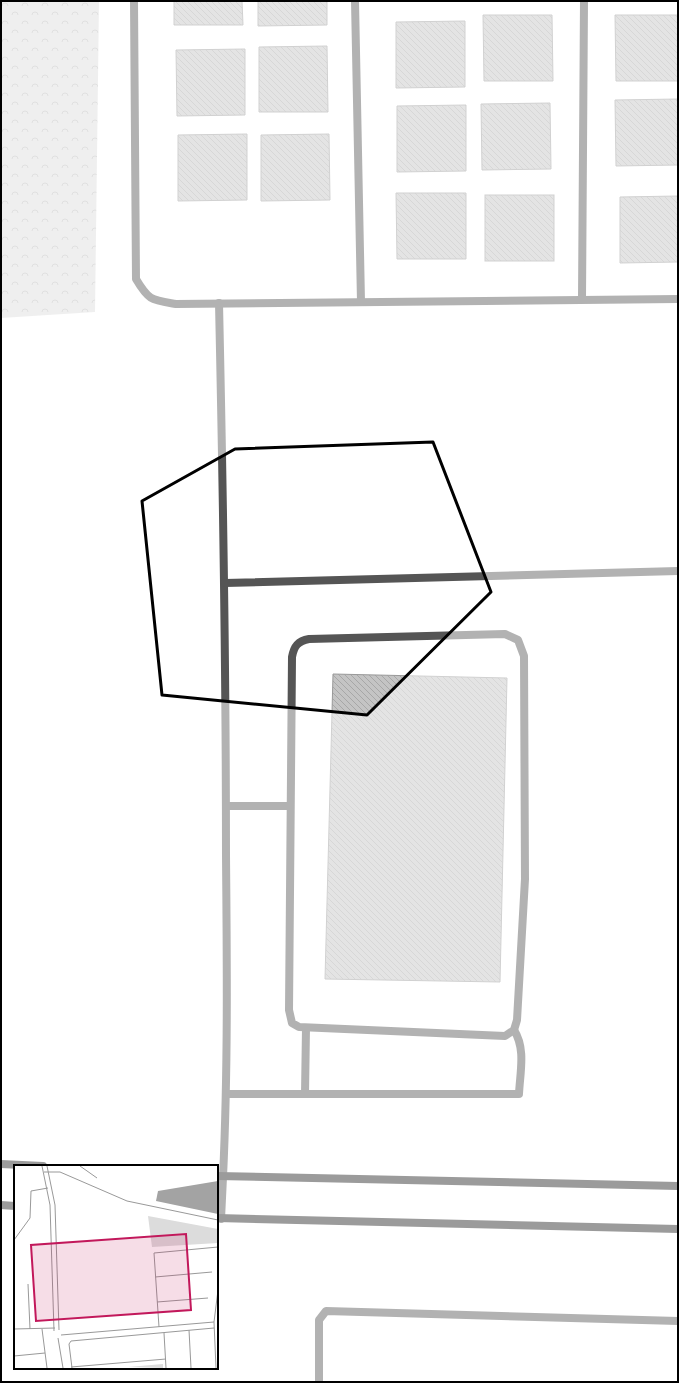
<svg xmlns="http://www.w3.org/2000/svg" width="679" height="1383" viewBox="0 0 679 1383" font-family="Overpass,sans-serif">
<defs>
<pattern id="park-crowns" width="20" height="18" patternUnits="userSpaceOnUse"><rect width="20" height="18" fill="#dcdcdc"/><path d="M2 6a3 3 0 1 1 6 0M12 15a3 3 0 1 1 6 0" fill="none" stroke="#bbb"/></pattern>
<pattern id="building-back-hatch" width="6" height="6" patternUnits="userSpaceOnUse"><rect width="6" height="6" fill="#c4c4c4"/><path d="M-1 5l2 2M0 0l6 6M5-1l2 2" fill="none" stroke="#a7a7a7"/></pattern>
</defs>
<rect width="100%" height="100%" fill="#fff"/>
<!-- park -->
<polygon fill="url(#park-crowns)" points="1,1 99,1 95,312 1,318"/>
<!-- building -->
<g fill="url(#building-back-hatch)" stroke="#999">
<polygon points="174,1 242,1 243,25 174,25"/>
<polygon points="258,1 327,1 327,25 258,26"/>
<polygon points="483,15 552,15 553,81 484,81"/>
<polygon points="615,15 678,15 678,81 616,81"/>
<polygon points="465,21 465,87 396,88 396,22"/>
<polygon points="327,46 328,112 259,112 259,47"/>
<polygon points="245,49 245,115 177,116 176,50"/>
<polygon points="678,99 678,165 616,166 615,100"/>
<polygon points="550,103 551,169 482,170 481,104"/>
<polygon points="466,105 466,171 397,172 397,106"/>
<polygon points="247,134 247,200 178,201 178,135"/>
<polygon points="329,134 330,200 261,201 261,135"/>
<polygon points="396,193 466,193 466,259 397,259"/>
<rect x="485" y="195" width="69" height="66"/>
<polygon points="678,196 678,262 620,263 620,197"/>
<polygon points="333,674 507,678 500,982 325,979"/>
</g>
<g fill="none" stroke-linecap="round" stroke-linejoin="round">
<!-- lane -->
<g stroke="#555" stroke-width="8">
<path d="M219 303C223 487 226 672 226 856 227 963 228 1070 223 1177"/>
<polyline points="225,583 678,571"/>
<path d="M505 634 518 640 524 656 525 879 517 1020 514 1030 505 1036 299 1027 292 1023 289 1010 292 657C294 646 298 641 309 639Z"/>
<polyline points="226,806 290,806"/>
<path d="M227 1094H519C520 1072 526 1049 514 1030"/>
<polyline points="305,1094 306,1028"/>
<polyline points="319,1382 319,1320 326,1311 678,1321"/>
</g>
<!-- street -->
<g stroke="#555" stroke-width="8">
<path d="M134 1 136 279C149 301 152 300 176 304L678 299"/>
<polyline points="355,1 361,302"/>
<polyline points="582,299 584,1"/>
<polyline points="221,1219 223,1177"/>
</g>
<!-- secondary -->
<g stroke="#222" stroke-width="8">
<polyline points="1,1164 43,1166"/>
<polyline points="217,1176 678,1186"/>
<polyline points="1,1205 15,1206"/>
<polyline points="217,1218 678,1229"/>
</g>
</g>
<!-- marked area -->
<path d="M0 0H679V1383H0ZM433 442 491 592 367 715 162 695 142 501 235 449Z" fill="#fff" fill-opacity=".55" fill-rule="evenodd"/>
<path fill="none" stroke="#000" stroke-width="3" stroke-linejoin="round" d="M433 442 491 592 367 715 162 695 142 501 235 449Z"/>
<!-- overview -->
<g transform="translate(14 1165)">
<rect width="204" height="204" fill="#fff"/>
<path d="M134 51 204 64V78L138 82ZM149 199V203L114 202Z" fill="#dcdcdc"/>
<path d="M204 16V49L142 36 144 26Z" fill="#a3a3a3"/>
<path fill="none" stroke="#999" stroke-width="1" d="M28 1 36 40 40 166M33 1 41 40 45 165M66 1 83 13M30 7H46L113 36 204 55M0 75 16 53 17 26 34 23M141 112 198 107M14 119 16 164M143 137 194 133M145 162 140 88 204 82M0 164 41 163M28 164 33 203M175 165 177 203M150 168 152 203M47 170 200 157M44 173 49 203M0 191 31 188M57 202 152 194M58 203 55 179 57 176 200 163M202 203 200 157 204 125"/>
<path fill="#c2185b" fill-opacity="0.15" stroke="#c2185b" stroke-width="2" d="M172 69 177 145 22 156 17 80Z"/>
<rect width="204" height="204" fill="none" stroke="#000" stroke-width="2"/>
</g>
<!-- border -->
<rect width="679" height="1383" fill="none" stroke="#000000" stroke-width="4"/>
</svg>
